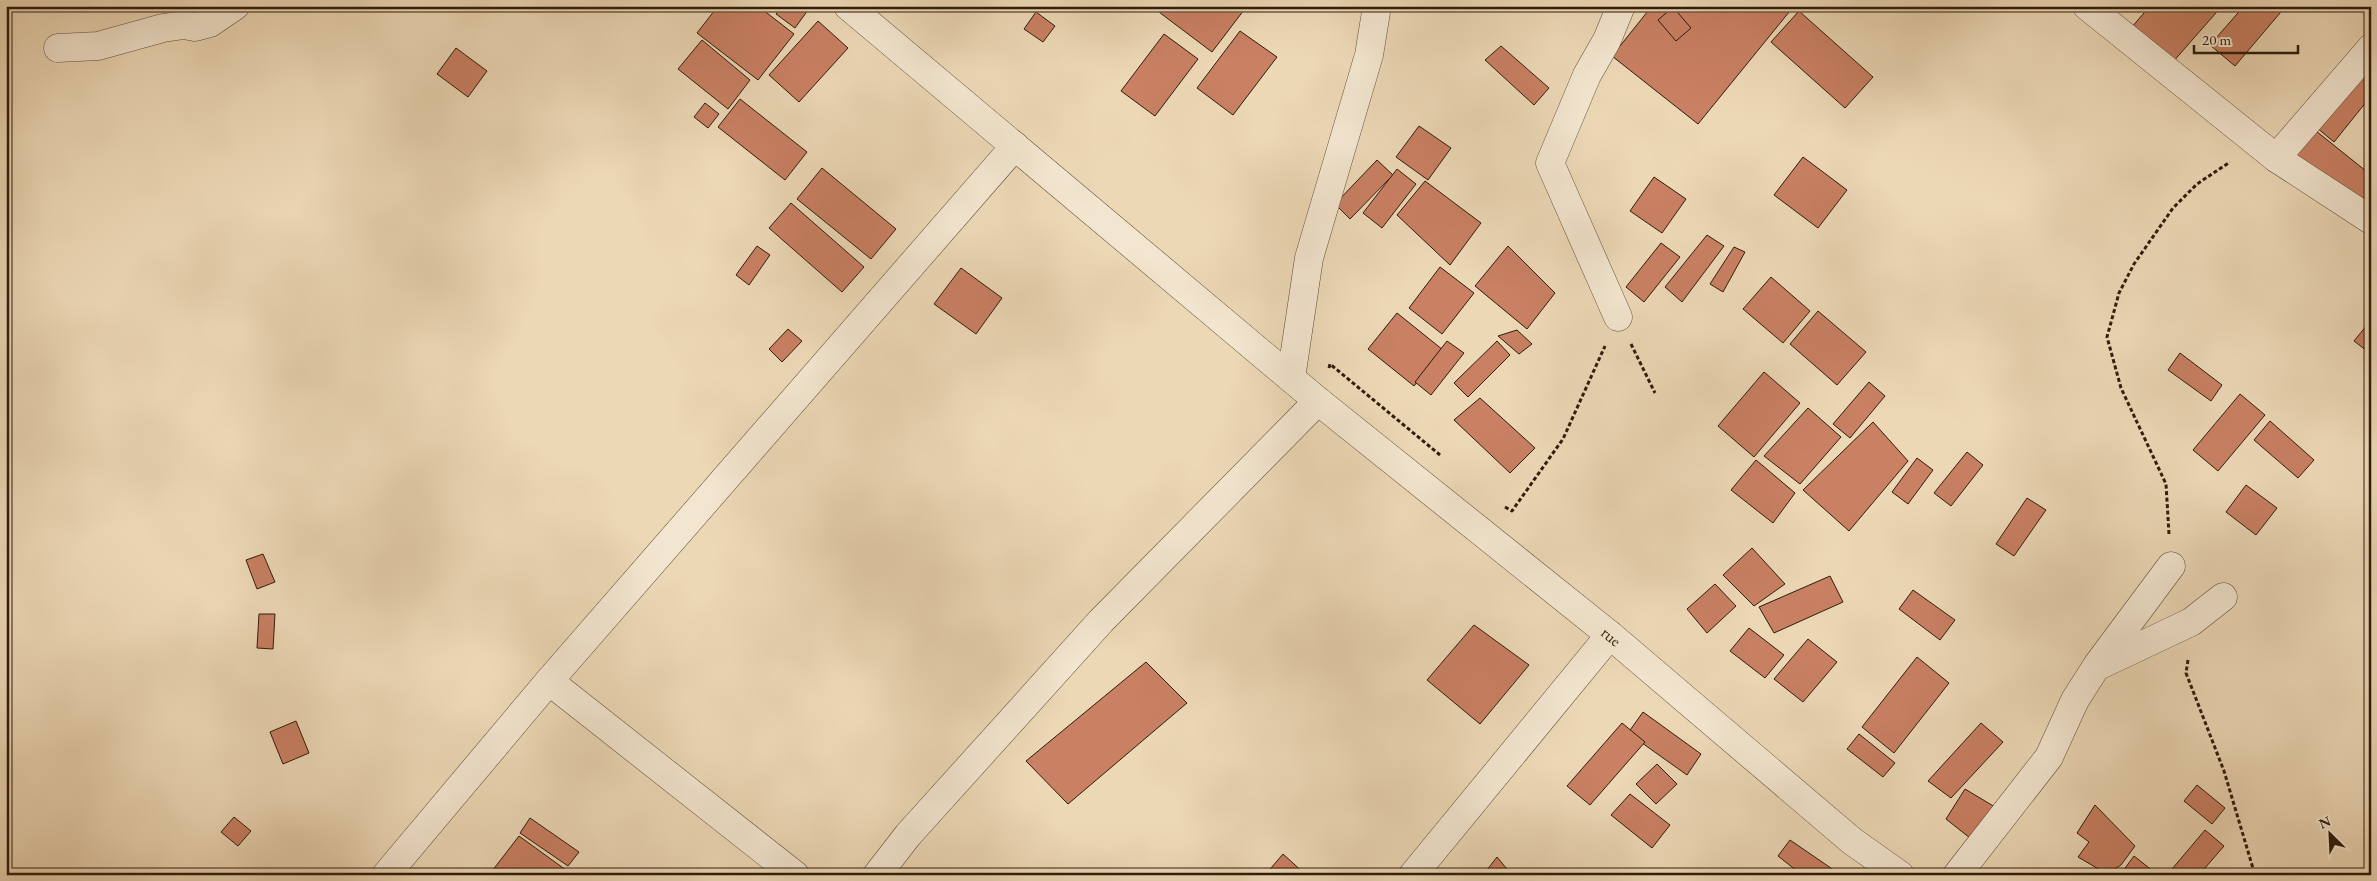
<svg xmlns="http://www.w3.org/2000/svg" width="2377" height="881" viewBox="0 0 2377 881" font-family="'EB Garamond',serif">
<rect width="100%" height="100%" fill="#edd8b6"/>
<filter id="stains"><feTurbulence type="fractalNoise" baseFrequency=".004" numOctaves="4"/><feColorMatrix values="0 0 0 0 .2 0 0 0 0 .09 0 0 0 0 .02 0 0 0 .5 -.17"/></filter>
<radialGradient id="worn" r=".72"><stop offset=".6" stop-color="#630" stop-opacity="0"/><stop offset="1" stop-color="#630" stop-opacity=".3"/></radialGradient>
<!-- building -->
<g fill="#c98063" stroke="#2e1c0c">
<polygon points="718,6 758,6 794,34 758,80 697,33"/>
<polygon points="782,6 802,6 808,10 795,28 776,14"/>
<polygon points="1151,6 1247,6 1212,52"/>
<polygon points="1652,6 1794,6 1698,124 1612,56"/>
<polygon points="2150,6 2222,6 2172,63 2131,28"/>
<polygon points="2244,6 2286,6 2235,66 2210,45"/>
<polygon points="1673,7 1691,28 1676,41 1658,20"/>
<polygon points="1799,11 1873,77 1845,108 1771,42"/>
<polygon points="1036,12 1055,26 1043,42 1024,29"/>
<polygon points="818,21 848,48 799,102 769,75"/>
<polygon points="1240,31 1277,57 1233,115 1197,88"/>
<polygon points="1164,34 1198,59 1155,116 1121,91"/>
<polygon points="702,40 750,80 728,109 678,69"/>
<polygon points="1501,46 1549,88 1534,105 1485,60"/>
<polygon points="456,48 487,71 468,97 437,74"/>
<polygon points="2371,59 2371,96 2334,142 2316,127"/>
<polygon points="740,99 807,152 785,180 718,127"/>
<polygon points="705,103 719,114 708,128 694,117"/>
<polygon points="1419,126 1451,148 1428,180 1396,157"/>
<polygon points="2316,131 2371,175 2371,193 2359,207 2295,156"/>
<polygon points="1803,157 1847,190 1818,228 1774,195"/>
<polygon points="1377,160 1393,175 1350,219 1335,204"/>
<polygon points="822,168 896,229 871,259 797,199"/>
<polygon points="1397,169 1416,184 1382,228 1363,213"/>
<polygon points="1654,177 1686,199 1662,233 1630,211"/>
<polygon points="1425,181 1481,223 1450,265 1397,215"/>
<polygon points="791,203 864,267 842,292 769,228"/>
<polygon points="1707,235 1724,246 1682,302 1665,287"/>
<polygon points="1661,243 1680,257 1644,302 1626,287"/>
<polygon points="757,246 770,255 749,285 736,275"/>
<polygon points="1508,246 1555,293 1527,329 1475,286"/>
<polygon points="1734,247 1745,252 1723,292 1710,284"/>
<polygon points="1440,267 1474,293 1442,334 1409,308"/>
<polygon points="961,268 1002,298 976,334 934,304"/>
<polygon points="1771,277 1810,311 1783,343 1743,309"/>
<polygon points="1818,311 1866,352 1837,385 1790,344"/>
<polygon points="1397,313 1443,350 1414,386 1368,349"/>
<polygon points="2371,320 2371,354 2354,341"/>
<polygon points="788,329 802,341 782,362 769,349"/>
<polygon points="1517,330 1532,344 1519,354 1498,336"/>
<polygon points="1447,341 1464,353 1431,395 1415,382"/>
<polygon points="1497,341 1510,355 1468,397 1454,383"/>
<polygon points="2180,353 2222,385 2211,401 2168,370"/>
<polygon points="1764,372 1800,403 1754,457 1718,426"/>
<polygon points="1869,382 1885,396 1850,438 1833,424"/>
<polygon points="2240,394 2265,415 2218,471 2193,450"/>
<polygon points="1480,398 1535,448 1510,473 1454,420"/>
<polygon points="1808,408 1841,437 1800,484 1764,456"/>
<polygon points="2270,421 2314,460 2298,478 2254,440"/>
<polygon points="1873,422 1908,461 1849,531 1803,490"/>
<polygon points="1967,452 1983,465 1951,506 1934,493"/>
<polygon points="1917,458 1933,470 1908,504 1892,492"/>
<polygon points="1756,460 1795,493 1773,523 1731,490"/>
<polygon points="2246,485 2277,508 2256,535 2226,512"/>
<polygon points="2027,498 2046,510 2014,556 1996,544"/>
<polygon points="1752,548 1785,584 1754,606 1723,575"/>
<polygon points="263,554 275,582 257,589 246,560"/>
<polygon points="1830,576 1843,602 1774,633 1759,607"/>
<polygon points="1715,584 1736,606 1707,633 1687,609"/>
<polygon points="1913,590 1955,620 1940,640 1899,609"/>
<polygon points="259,614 275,614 273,649 257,648"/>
<polygon points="1474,625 1529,665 1480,724 1427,680"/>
<polygon points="1749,628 1784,655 1765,678 1730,651"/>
<polygon points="1808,639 1837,662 1803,702 1774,679"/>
<polygon points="1917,657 1949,683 1894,753 1862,727"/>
<polygon points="1146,662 1187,703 1068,804 1026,761"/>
<polygon points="1643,712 1701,754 1687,775 1628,733"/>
<polygon points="296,721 309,753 283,764 270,732"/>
<polygon points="1622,723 1645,742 1590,805 1567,786"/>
<polygon points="1981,723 2003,742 1951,798 1928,781"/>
<polygon points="1859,734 1895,763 1883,777 1847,749"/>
<polygon points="1657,764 1677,784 1656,804 1636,784"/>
<polygon points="2197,785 2225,808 2212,824 2184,801"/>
<polygon points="1965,789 1995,807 1970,838 1946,819"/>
<polygon points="1630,794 1670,825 1652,848 1611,815"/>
<polygon points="2095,805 2135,846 2121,865 2107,874 2078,857 2089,842 2077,833"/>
<polygon points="234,817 251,831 238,846 221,832"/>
<polygon points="530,818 579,852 568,866 520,833"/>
<polygon points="2205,830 2224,846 2199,875 2178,875 2172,869"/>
<polygon points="519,836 566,870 562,875 489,875"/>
<polygon points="1790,840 1841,875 1802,875 1778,856"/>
<polygon points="1283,854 1306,875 1265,875"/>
<polygon points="2134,856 2158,875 2120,875"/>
<polygon points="1497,857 1512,875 1483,875"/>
</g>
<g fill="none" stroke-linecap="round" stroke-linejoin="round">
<!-- minor casing -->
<g stroke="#5e4b36" stroke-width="29">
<g id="minor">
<path id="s1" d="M848 6 1318 401 1610 635 1852 841 1900 875"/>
<polyline points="2087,6 2276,158 2371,220"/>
<polyline points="58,48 98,46 163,28 184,25 195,27 210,23 235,6"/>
<polyline points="2276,158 2371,48"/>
<polyline points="1618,317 1550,163 1587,75 1607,40 1621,6"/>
<polyline points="1291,378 1309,258 1369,55 1377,6"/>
<polyline points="2098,664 2171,566"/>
<polyline points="549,681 795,875"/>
<polyline points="386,875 549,681 1015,146"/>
<polyline points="877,875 908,835 1101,621 1318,401"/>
<polyline points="1413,875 1610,635"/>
<polyline points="1957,875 2049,757 2075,700 2096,667 2191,622 2223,597"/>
</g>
</g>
<!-- path -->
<g stroke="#2e1c0c" stroke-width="3" stroke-dasharray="4 2.5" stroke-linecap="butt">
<polyline points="1631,344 1655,393"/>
<polyline points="1329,368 1330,364 1440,455"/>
<polyline points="1505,507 1512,511 1563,439 1605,346"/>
<polyline points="2169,534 2166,484 2121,388 2107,337 2119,293 2134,264 2173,208 2197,184 2230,162"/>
<polyline points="2188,660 2186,673 2224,771 2255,875"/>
</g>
<!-- minor -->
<use href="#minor" stroke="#f3e6d0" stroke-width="28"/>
</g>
<g text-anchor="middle" stroke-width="4.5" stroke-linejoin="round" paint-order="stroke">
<!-- street labels -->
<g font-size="16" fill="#2e1c0c" stroke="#f3e6d0">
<text dy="6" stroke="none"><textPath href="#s1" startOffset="990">rue</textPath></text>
</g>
</g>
<!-- margin -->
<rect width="2377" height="881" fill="none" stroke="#edd8b6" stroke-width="25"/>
<rect x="8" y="8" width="2362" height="866" fill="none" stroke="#2e1c0c" stroke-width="2.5"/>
<rect x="12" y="12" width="2352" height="856" fill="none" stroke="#2e1c0c"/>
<!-- north arrow -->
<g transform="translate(2330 834) rotate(336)" stroke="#f3e6d0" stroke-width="4" paint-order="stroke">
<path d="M0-4L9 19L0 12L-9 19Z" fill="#2e1c0c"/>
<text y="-8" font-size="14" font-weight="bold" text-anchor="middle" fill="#2e1c0c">N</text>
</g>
<!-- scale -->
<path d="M2194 45v8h104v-8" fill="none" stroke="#2e1c0c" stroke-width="2.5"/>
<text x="2202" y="45" font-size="15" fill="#2e1c0c" stroke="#f3e6d0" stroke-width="4" paint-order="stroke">20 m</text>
<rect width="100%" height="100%" filter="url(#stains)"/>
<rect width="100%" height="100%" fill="url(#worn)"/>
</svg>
